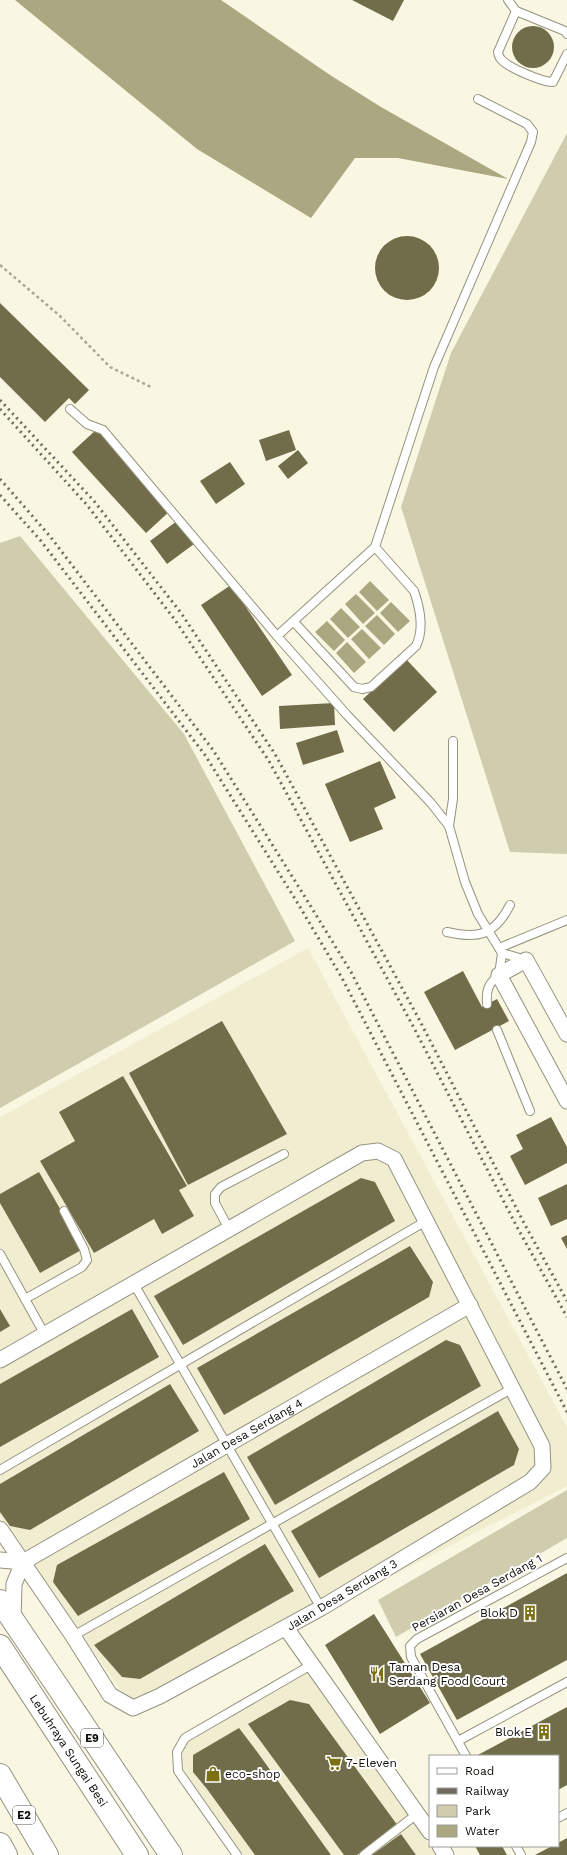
<svg xmlns="http://www.w3.org/2000/svg" width="567" height="1855" viewBox="0 0 567 1855" font-family="'Work Sans',sans-serif">
<rect width="100%" height="100%" fill="#f9f7e2"/>
<!-- built -->
<g fill="#f0edd1">
<polygon points="308,948 567,1427 567,1486 133,1708 0,1517 0,1117"/>
<polygon points="308,1672 430,1846 438,1855 242,1855 183,1768 183,1752 189,1742"/>
</g>
<!-- green -->
<g fill="#cfcdad">
<polygon points="567,133 567,854 510,852 401,507 451,353"/>
<polygon points="20,536 184,734 295,941 0,1108 0,543"/>
<polygon points="567,1490 567,1538 396,1637 378,1600"/>
</g>
<!-- water -->
<g fill="#aba781">
<polygon points="15,0 221,0 330,75 381,107 508,179 398,158 355,158 311,218 197,149"/>
<polygon points="370,581 389,600 377,611 359,592"/>
<polygon points="356,594 375,613 363,624 345,604"/>
<polygon points="391,602 410,621 398,632 380,613"/>
<polygon points="341,608 360,627 348,638 330,619"/>
<polygon points="377,615 395,634 384,645 365,626"/>
<polygon points="327,621 345,640 334,651 315,632"/>
<polygon points="362,629 381,648 369,659 351,639"/>
<polygon points="347,642 366,662 354,673 336,653"/>
</g>
<!-- building -->
<g fill="#716d4a">
<polygon points="352,0 404,0 393,21"/>
<circle cx="533" cy="47" r="21"/>
<circle cx="407" cy="268" r="32"/>
<polygon points="0,303 89,390 75,404 69,398 45,422 0,377"/>
<polygon points="97,429 171,510 146,533 72,452"/>
<polygon points="289,430 296,450 266,461 259,440"/>
<polygon points="298,450 308,463 288,479 278,466"/>
<polygon points="230,462 245,484 216,504 200,481"/>
<polygon points="177,521 194,544 167,564 150,541"/>
<polygon points="231,585 292,675 262,696 201,605"/>
<polygon points="406,659 437,692 394,732 363,699"/>
<polygon points="334,703 335,725 280,729 279,706"/>
<polygon points="337,730 344,752 303,765 296,743"/>
<polygon points="380,761 396,798 374,808 383,829 350,842 325,784"/>
<polygon points="463,971 482,1007 497,999 509,1021 455,1050 424,992"/>
<polygon points="222,1021 287,1134 188,1185 129,1073"/>
<polygon points="123,1076 187,1186 179,1190 194,1216 162,1234 154,1219 94,1253 40,1161 75,1141 59,1112"/>
<polygon points="551,1117 567,1147 567,1163 525,1185 510,1156 523,1149 516,1135"/>
<polygon points="39,1172 83,1249 40,1273 0,1203 0,1194"/>
<polygon points="361,1178 375,1182 395,1221 183,1345 154,1296"/>
<polygon points="567,1184 567,1219 551,1226 538,1198"/>
<polygon points="567,1235 567,1249 561,1238"/>
<polygon points="410,1246 433,1282 429,1297 224,1415 197,1368"/>
<polygon points="0,1309 10,1326 0,1332"/>
<polygon points="132,1309 159,1357 0,1447 0,1384"/>
<polygon points="446,1340 460,1345 481,1386 275,1505 247,1457"/>
<polygon points="170,1384 199,1431 30,1530 10,1526 0,1512 0,1484"/>
<polygon points="498,1411 519,1449 514,1465 319,1578 291,1531"/>
<polygon points="224,1472 250,1519 78,1616 53,1582 57,1565"/>
<polygon points="265,1544 294,1591 278,1600 140,1679 122,1677 94,1645"/>
<polygon points="567,1573 567,1660 457,1720 420,1654"/>
<polygon points="374,1614 430,1703 380,1734 325,1645"/>
<polygon points="290,1700 309,1704 398,1826 357,1855 344,1855 248,1724"/>
<polygon points="567,1707 567,1785 558,1790 558,1756 476,1756"/>
<polygon points="239,1728 258,1753 331,1855 255,1855 207,1789 193,1772 193,1755"/>
<polygon points="401,1834 416,1855 372,1855"/>
<polygon points="567,1838 567,1855 535,1855 552,1846 558,1846 558,1843"/>
<polygon points="475,1846 502,1846 507,1855 480,1855"/>
</g>
<g fill="none" stroke-linecap="round" stroke-linejoin="round">
<!-- lane casing -->
<g stroke="#959380" stroke-width="10">
<g id="lane">
<polyline points="508,0 516,11 565,31 567,34"/>
<path d="M516 11 498 52C498 54 499 56 500 58 506 67 542 82 553 82L567 54"/>
<polyline points="70,409 87,424 103,430 277,636 347,715 431,803 449,826 465,882 478,914 502,953"/>
<path d="M294 622 354 687 362 689 371 687 416 646C424 630 420 608 414 591L375 547"/>
<polyline points="277,636 375,547 434,367 531,142 533,132 527,124 478,99"/>
<polyline points="449,826 453,799 453,741"/>
<path d="M447 932C478 939 494 936 510 905"/>
<polyline points="499,948 567,920"/>
<path d="M487 1004C486 990 488 984 499 975L502 953 526 960"/>
<polyline points="497,1030 530,1111"/>
<polyline points="229,1229 215,1203 215,1194 221,1187 284,1154"/>
<polyline points="0,1254 45,1335"/>
<polyline points="134,1284 321,1608"/>
<polyline points="25,1299 82,1267 87,1260 84,1249 64,1211"/>
<polyline points="0,1470 426,1221"/>
<polyline points="73,1636 513,1388"/>
<polyline points="458,1741 567,1682"/>
<polyline points="466,1756 411,1657 410,1646 417,1639 567,1558"/>
<polyline points="558,1818 567,1813"/>
<polyline points="516,1846 521,1855"/>
<polyline points="237,1855 178,1771 177,1752 185,1738 311,1665"/>
<polyline points="364,1855 417,1814"/>
</g>
</g>
<!-- street casing -->
<g stroke="#959380" stroke-width="17">
<g id="street">
<polyline points="567,1034 526,960 499,975 567,1101"/>
<polyline points="0,1360 362,1153 378,1151 394,1159 542,1446 543,1468 530,1482 321,1608 160,1696 133,1708 110,1695 73,1636 0,1529"/>
<polyline points="0,1560 23,1562"/>
<path id="s1" d="M23 1562 470 1305"/>
<polyline points="13,1621 14,1584 23,1562"/>
<polyline points="286,1628 430,1832"/>
<polyline points="440,1846 446,1855"/>
</g>
</g>
<!-- highway casing -->
<g stroke="#959380" stroke-width="24">
<g id="highway">
<polyline points="0,1601 171,1855"/>
<path id="s2" d="M0 1646 137 1855"/>
<polyline points="0,1775 47,1855"/>
<polyline points="0,1844 6,1855"/>
</g>
</g>
<!-- path -->
<polyline stroke="#a9a898" stroke-width="2.5" stroke-dasharray="3 3" stroke-linecap="butt" points="0,265 60,316 110,367 151,387"/>
<!-- lane -->
<use href="#lane" stroke="#fff" stroke-width="8"/>
<!-- street -->
<use href="#street" stroke="#fff" stroke-width="15"/>
<!-- highway -->
<use href="#highway" stroke="#fff" stroke-width="22"/>
<!-- rail -->
<g stroke="#6e6c60" stroke-width="3" stroke-dasharray="2 4" stroke-linecap="butt">
<polyline points="0,400 94,501 181,613 275,754 421,1023 525,1225 567,1301"/>
<polyline points="0,409 87,505 175,620 269,761 414,1028 517,1227 567,1317"/>
<polyline points="0,479 49,535 213,750 305,897 351,972 567,1389"/>
<polyline points="0,495 41,541 205,755 297,902 342,978 567,1412"/>
</g>
</g>
<!-- icons -->
<defs>
<g id="building-bare" transform="scale(1.2)"><path d="M-4-6H4V6H1V3H-1V6H-4ZM-2.5-4.3h1.7v1.8h-1.7ZM.8-4.3h1.7v1.8H.8ZM-2.5-1h1.7V.8h-1.7ZM.8-1h1.7V.8H.8Z" fill="#7c7112" stroke="#fff" stroke-width="2.5" paint-order="stroke"/></g>
<g id="restaurant-bare" transform="scale(1.2)"><path d="M-5-6h1v4h1v-4h1v4h1v-4h1v5L-1.5 .5V6h-2V.5L-5-1ZM5-6V6H3V1.5H1.5Q1.5-4 5-6Z" fill="#7c7112" stroke="#fff" stroke-width="2.5" paint-order="stroke"/></g>
<g id="supermarket-bare" transform="scale(1.2)"><path d="M-6-5.5h2.5l.6 2H6L4.5 2H-2.5L-4.4-4H-6ZM-1.5 3.2a1.3 1.3 0 1 0 .1 0ZM3 3.2a1.3 1.3 0 1 0 .1 0Z" fill="#7c7112" stroke="#fff" stroke-width="2.5" paint-order="stroke"/></g>
<g id="shop-bare" transform="scale(1.2)"><path d="M-5-2.5h2.3a2.7 3.5 0 0 1 5.4 0H5L5.5 6h-11ZM-1.5-2.5h3a1.5 2.3 0 0 0-3 0Z" fill="#7c7112" stroke="#fff" stroke-width="2.5" paint-order="stroke"/></g>
</defs>
<g fill-rule="evenodd">
<use href="#building-bare" x="530" y="1613"/>
<use href="#restaurant-bare" x="377" y="1674"/>
<use href="#building-bare" x="544" y="1732"/>
<use href="#supermarket-bare" x="334" y="1763"/>
<use href="#shop-bare" x="213" y="1774"/>
</g>
<g text-anchor="middle" stroke-width="4" stroke-linejoin="round" paint-order="stroke">
<!-- shield labels -->
<g fill="#fff" stroke="#555450" stroke-width="1">
<rect x="81" y="1729" width="22" height="18" rx="3"/>
<rect x="13" y="1806" width="22" height="18" rx="3"/>
</g>
<g font-size="11" font-weight="bold" fill="#0c0b05">
<text x="92" y="1742">E9</text>
<text x="24" y="1819">E2</text>
</g>
<!-- street labels -->
<g font-size="12" fill="#0c0b05" stroke="#fff">
<text dy="4" stroke="none"><textPath href="#s1" startOffset="258">Jalan Desa Serdang 4</textPath></text>
<text transform="translate(477 1593) rotate(-29)" y="4">Persiaran Desa Serdang 1</text>
<text transform="translate(342 1595) rotate(-31)" y="4">Jalan Desa Serdang 3</text>
<text dy="4" stroke="none"><textPath href="#s2" startOffset="125">Lebuhraya Sungai Besi</textPath></text>
</g>
<!-- poi labels -->
<g font-size="12" fill="#0c0b05" stroke="#fff" text-anchor="start">
<text x="518" y="1617" text-anchor="end">Blok D</text>
<text x="389" y="1671">Taman Desa<tspan x="389" dy="14">Serdang Food Court</tspan></text>
<text x="532" y="1736" text-anchor="end">Blok E</text>
<text x="346" y="1767">7-Eleven</text>
<text x="225" y="1778">eco-shop</text>
</g>
</g>
<!-- legend -->
<rect x="429" y="1755" width="130" height="92" fill="#ffffff" stroke="#9e9d9b"/>
<rect x="437" y="1768" width="20" height="6" fill="#ffffff" stroke="#9e9d9b"/>
<text x="465" y="1775" font-size="12" fill="#0c0b05">Road</text>
<rect x="437" y="1788" width="20" height="6" fill="#6e6c60" stroke="#9e9d9b"/>
<text x="465" y="1795" font-size="12" fill="#0c0b05">Railway</text>
<rect x="437" y="1805" width="20" height="12" fill="#cfcdad" stroke="#9e9d9b"/>
<text x="465" y="1815" font-size="12" fill="#0c0b05">Park</text>
<rect x="437" y="1825" width="20" height="12" fill="#aba781" stroke="#9e9d9b"/>
<text x="465" y="1835" font-size="12" fill="#0c0b05">Water</text>
</svg>
